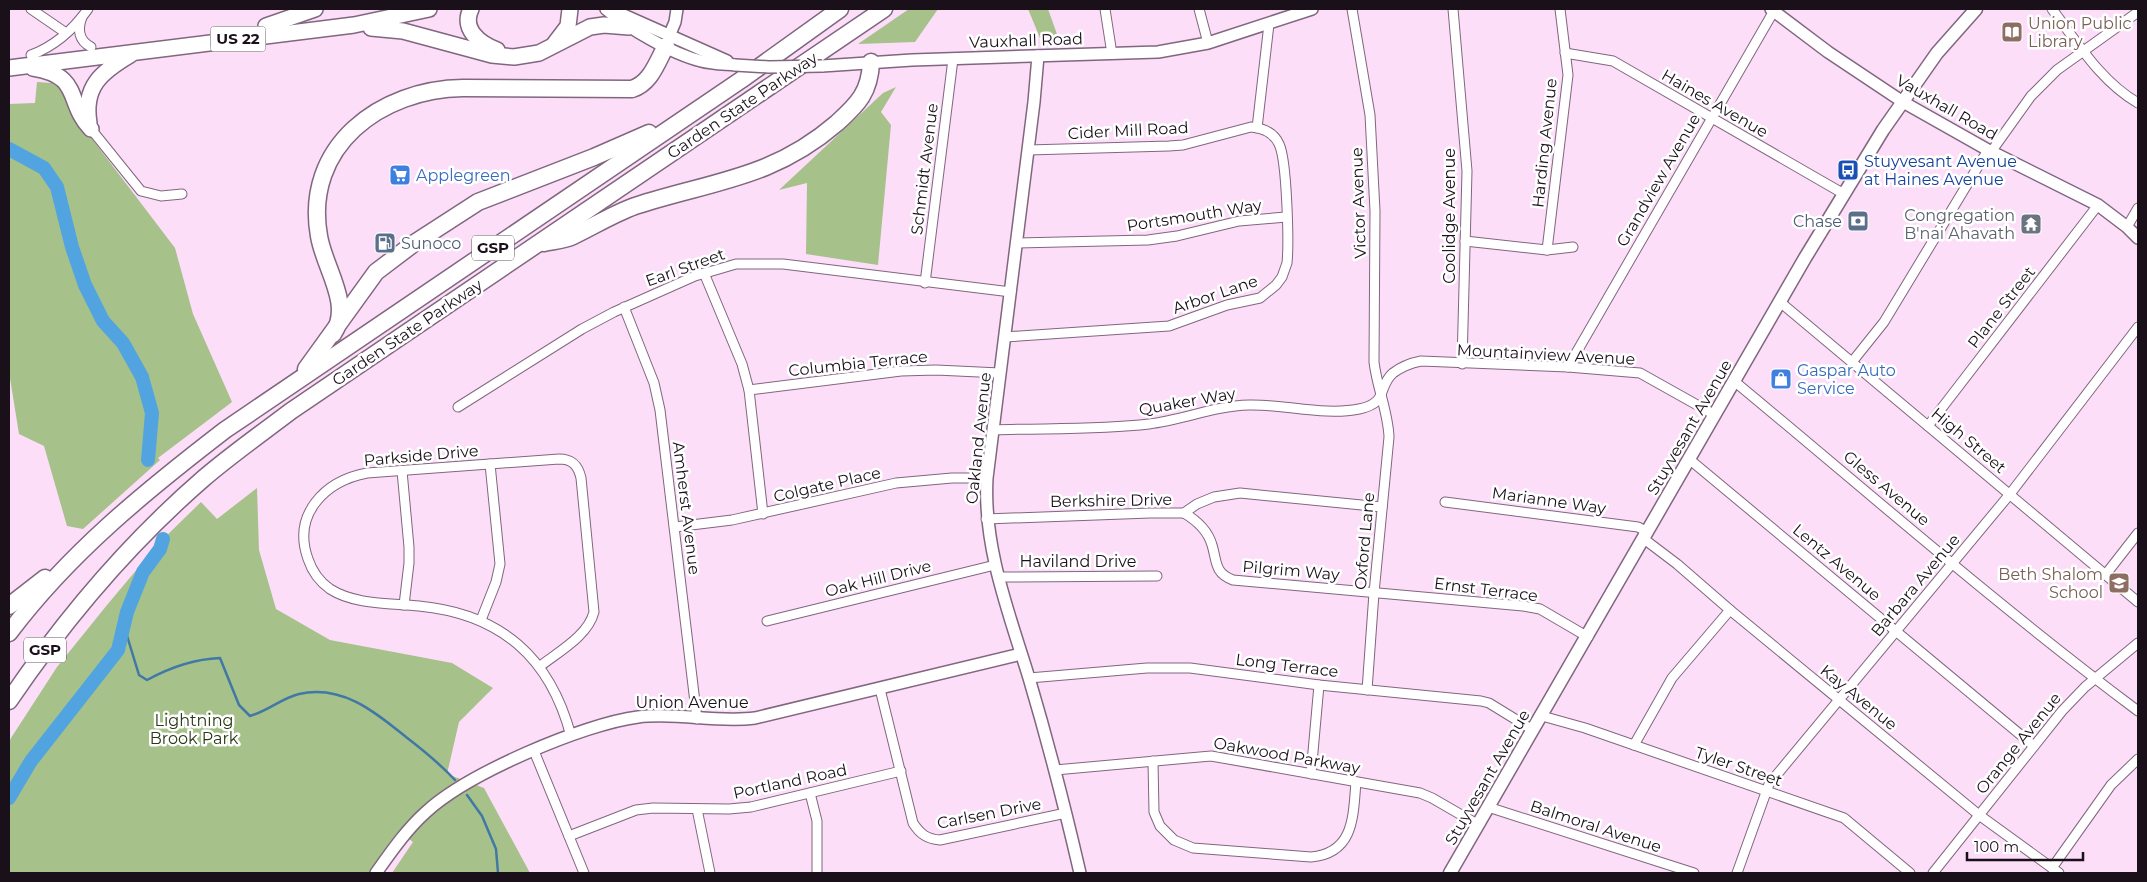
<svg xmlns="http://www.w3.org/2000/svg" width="2147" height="882" viewBox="0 0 2147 882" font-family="Montserrat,sans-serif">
<rect width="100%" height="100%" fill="#fcdef9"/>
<!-- green -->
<g fill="#a6c18a">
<polygon points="909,9 938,9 915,42 858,44"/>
<polygon points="1028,9 1048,9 1058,37 1040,38"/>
<polygon points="37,82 52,83 65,92 80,123 175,248 193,314 232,402 158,458 160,460 83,529 67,526 44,446 19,434 9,372 9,104 35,103"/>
<polygon points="896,87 881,112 891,125 878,265 806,254 807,183 779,190 883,93"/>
<polygon points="257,488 259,550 276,609 330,640 452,663 493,688 459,722 447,774 484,788 530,873 392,873 413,842 404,835 376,873 9,873 9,742 11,738 57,667 107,605 159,543 201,502 217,519"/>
</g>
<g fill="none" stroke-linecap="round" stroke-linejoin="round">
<!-- stream -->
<g stroke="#4178a5" stroke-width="2.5">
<path d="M124 626 139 675 147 680C169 668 194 659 220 658L239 705 250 716C268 711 282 698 299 694 342 684 375 712 406 737 423 750 440 764 455 780"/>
<polyline points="467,795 482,816 496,849 498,873"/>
</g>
<!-- river -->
<g stroke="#52a4e1" stroke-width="14">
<polyline points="9,149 44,168 57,187 72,247 85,285 103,321 123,343 142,377 152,413 148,460"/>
<polyline points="9,798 31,761 118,650 127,612 143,572 160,549 163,539"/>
</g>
<!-- minor casing -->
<g stroke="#80667e" stroke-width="11">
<g id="minor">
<polyline points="31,9 66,33"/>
<polyline points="1105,9 1112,54"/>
<polyline points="1199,9 1208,43"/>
<path d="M1352 9 1370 115 1375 211 1374 362C1377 388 1388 411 1389 437L1374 593 1367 690"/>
<polyline points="1453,9 1467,171 1462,364"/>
<path d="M2052 9C2077 42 2101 82 2138 103"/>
<path d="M82 17C77 30 79 41 91 47"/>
<polyline points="1565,53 1613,61 1844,194"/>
<path d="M31 55C55 46 73 30 88 9"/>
<polyline points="1257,128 1269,24"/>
<polyline points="91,129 141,191 161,196 182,194"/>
<polyline points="1991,152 2031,96 2057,70 2138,12"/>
<polyline points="2127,227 2138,208"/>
<polyline points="1465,241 1547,250 1573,247"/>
<polyline points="1017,243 1148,240 1177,236 1239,221 1286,217"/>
<polyline points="1547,250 1568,75 1560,9"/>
<polyline points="704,273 742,364 749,390 763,514"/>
<polyline points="925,283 953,59"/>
<polyline points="1780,302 2138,602"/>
<polyline points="624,307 654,383 660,410 697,719"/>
<path d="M1005 337 1169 326 1227 305 1260 298 1276 285 1282 277 1287 263C1289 243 1287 160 1279 144 1274 133 1263 128 1251 127L1183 145 1169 146 1028 150"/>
<polyline points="1852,362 1884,322 1988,150"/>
<polyline points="1568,367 1775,9"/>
<path d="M1734 381C1868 492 1999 607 2138 711"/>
<polyline points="749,390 901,371 936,370 1000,373"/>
<polyline points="458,407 582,329 614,312 695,276 736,264 783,264 1011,292"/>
<polyline points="1928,426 2098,205"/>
<path d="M993 430C1045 428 1097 430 1149 424 1183 420 1214 406 1249 405 1284 404 1324 416 1359 409 1389 403 1377 387 1393 373 1401 367 1411 363 1421 361L1568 367 1640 373 1715 415"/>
<polyline points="1689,459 2034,746"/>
<polyline points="402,471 409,547 409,563 404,605"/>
<polyline points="1445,502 1638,527 1648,532"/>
<path d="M1184 513C1196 520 1208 531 1212 545 1217 561 1214 573 1233 580L1523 606 1540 609 1588 637"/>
<polyline points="986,519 1150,513 1184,513 1197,504 1214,497 1240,493 1382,507"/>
<polyline points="675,527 732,520 896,483 952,478 987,478"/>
<polyline points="1644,539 1677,564 1730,610 1979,815 2059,873"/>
<polyline points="2106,574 2138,533"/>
<polyline points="999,577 1157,576"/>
<polyline points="481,620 496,582 500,564 490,464"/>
<polyline points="767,621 995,565"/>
<path d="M539 667C558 652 588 636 594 612L581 478C578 465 572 459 559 459L367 473C325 481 292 514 308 559 312 571 320 582 330 589 355 605 390 603 419 606 501 614 550 657 571 736"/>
<polyline points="1029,678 1147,668 1190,668 1319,685 1481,701 1489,703 1533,730"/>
<path d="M880 689 913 823C920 834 927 839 940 840L1066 813"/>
<polyline points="1542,716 1585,728 1844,818 1910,873"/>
<polyline points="1634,745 1672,678 1730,610"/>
<polyline points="534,751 584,873"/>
<path d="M1153 761 1154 812 1160 826 1174 840 1193 848 1311 857C1355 853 1353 815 1356 782"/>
<polyline points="1055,770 1211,756 1420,793 1432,798 1477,824"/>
<polyline points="1311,774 1319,685"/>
<polyline points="810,793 817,821 817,873"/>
<polyline points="1488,807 1694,873"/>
<polyline points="697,809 710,873"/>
<polyline points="569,836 636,810 653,808 729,809 751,807 901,771"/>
<polyline points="2052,868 2111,785 2138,759"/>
<polyline points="1737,873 1769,784 2010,494 2138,327"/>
<polyline points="1933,873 2062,711 2085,687 2138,643"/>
</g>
</g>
<!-- tertiary casing -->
<g stroke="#80667e" stroke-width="14">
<g id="tertiary">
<path d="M606 9C628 28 672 54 701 61 712 64 724 64 735 65"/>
<polyline points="610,9 727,61"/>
<polyline points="1771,9 1828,52 1903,102 1988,150 2098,205 2127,227 2138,238"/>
<polyline points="670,34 675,22 677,9"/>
<path d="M1038 56 1034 102 987 478C983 547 1009 613 1029 678 1048 742 1065 808 1080 873"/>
<polyline points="822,66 912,60 1158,52 1208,43 1312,9"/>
<path d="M376 873C391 852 406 830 426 812 467 774 583 724 638 717 677 712 716 723 755 718L1021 654"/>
</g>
</g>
<!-- secondary casing -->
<g stroke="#80667e" stroke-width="15">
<polyline id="secondary" points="1450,873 1805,258 1883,130 1937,53 1976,9"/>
</g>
<!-- trunk casing -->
<g stroke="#80667e" stroke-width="18">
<g id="trunk">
<path d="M471 9C461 29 480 44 497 50"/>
<polyline points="266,26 315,9"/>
<polyline points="371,28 403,31 492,55 514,57 539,53 590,27 604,25 629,27"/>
<polyline points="555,43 568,26 570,9"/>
<polyline points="9,68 354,25 429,9"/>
<path d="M33 68C83 76 65 102 91 129"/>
<path d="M89 123C83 87 101 72 130 55"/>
</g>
</g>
<!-- motorway casing -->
<g stroke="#80667e" stroke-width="19">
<g id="motorway">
<path d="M544 243C553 241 565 240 573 236 594 226 613 214 635 206 712 181 772 179 837 123 858 104 870 92 871 62"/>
<path d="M333 334C353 304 324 268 319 236 303 146 381 89 463 88L632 89C651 83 657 62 666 46"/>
<polyline points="306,369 376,272 413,244 478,202 594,157 649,133"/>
<polyline points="9,606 45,578"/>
<path d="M9 633C69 553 147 490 225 430L741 80 840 9"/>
<path d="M9 701C64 620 129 543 204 478 232 454 262 433 291 411L884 9"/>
</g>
</g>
<!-- minor -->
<use href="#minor" stroke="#fff" stroke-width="9"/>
<!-- tertiary -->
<use href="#tertiary" stroke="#fff" stroke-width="11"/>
<!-- secondary -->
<use href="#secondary" stroke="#fff" stroke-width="12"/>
<!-- trunk -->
<use href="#trunk" stroke="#fff" stroke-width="15"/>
<!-- motorway -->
<use href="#motorway" stroke="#fff" stroke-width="16"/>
<!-- tertiary-bridge casing -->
<g stroke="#80667e" stroke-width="14" stroke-linecap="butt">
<polyline id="tertiary-bridge" points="735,65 769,67 822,66"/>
</g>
<!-- tertiary-bridge -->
<use href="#tertiary-bridge" stroke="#fff" stroke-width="11"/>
</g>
<!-- icons -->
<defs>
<g id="library-square" transform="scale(1.125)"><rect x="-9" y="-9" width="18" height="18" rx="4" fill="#8d6e63" stroke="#fff"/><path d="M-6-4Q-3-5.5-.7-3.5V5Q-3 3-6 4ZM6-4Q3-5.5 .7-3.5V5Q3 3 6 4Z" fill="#fff"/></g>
<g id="bus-square" transform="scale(1.125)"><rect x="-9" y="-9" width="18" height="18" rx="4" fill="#1a4fb4" stroke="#fff"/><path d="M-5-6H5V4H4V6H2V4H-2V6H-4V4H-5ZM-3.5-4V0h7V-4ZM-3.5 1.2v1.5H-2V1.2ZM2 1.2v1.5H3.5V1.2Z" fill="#fff"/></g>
<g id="supermarket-square" transform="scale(1.125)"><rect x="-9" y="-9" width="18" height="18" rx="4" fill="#3f7fe0" stroke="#fff"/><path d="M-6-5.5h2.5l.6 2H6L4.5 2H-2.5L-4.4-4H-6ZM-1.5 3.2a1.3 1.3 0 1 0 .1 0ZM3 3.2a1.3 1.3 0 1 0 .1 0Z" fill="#fff"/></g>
<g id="bank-square" transform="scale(1.125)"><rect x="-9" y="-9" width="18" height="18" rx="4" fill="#5c6f8a" stroke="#fff"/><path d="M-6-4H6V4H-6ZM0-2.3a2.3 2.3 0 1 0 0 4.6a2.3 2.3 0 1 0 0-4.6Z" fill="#fff"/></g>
<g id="temple-square" transform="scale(1.125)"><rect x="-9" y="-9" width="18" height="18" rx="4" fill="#6b7280" stroke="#fff"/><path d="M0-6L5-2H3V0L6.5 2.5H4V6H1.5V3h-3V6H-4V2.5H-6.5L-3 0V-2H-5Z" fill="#fff"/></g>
<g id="fuel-square" transform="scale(1.125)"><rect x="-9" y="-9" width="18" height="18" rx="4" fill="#5c6f8a" stroke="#fff"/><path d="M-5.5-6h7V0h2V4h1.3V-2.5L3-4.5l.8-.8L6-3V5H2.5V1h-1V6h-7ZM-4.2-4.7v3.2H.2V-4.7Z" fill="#fff"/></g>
<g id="shop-square" transform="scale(1.125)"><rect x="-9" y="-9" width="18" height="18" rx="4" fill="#3f7fe0" stroke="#fff"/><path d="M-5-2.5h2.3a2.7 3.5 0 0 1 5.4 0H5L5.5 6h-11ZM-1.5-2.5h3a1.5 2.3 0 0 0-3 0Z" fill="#fff"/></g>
<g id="school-square" transform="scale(1.125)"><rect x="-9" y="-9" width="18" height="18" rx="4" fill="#8d6e63" stroke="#fff"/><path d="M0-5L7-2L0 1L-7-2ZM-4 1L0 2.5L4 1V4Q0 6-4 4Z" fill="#fff"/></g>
</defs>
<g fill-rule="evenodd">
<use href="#library-square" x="2012" y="32"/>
<use href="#bus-square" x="1848" y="170"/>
<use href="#supermarket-square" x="400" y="175"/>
<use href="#bank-square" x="1858" y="221"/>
<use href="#temple-square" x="2031" y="224"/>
<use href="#fuel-square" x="385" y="243"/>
<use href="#shop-square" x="1781" y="379"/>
<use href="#school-square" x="2119" y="583"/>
</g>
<g text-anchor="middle" stroke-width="5" stroke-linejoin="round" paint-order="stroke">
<!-- shield labels -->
<g fill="#fff" stroke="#5f585f" stroke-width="1">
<rect x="210.5" y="26.5" width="55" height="25" rx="4"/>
<rect x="472" y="235.5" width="42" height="25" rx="4"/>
<rect x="24" y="637.5" width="42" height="25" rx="4"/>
</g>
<g font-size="15" font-weight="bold" fill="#1a101a">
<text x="238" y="44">US 22</text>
<text x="493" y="253">GSP</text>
<text x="45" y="655">GSP</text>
</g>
<!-- education labels -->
<g font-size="16" fill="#785e54" stroke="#fff" text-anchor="start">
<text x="2028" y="29">Union Public<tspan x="2028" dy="18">Library</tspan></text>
<text x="2103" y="580" text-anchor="end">Beth Shalom<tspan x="2103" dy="18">School</tspan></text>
</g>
<!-- street labels -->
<g font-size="16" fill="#1a101a" stroke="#fff">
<text transform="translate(1026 40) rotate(-2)" y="6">Vauxhall Road</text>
<text transform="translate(1715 103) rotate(30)" y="6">Haines Avenue</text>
<text transform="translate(742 105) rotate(-34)" y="6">Garden State Parkway</text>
<text transform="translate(1947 107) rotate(30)" y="6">Vauxhall Road</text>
<text transform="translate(1128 130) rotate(-3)" y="6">Cider Mill Road</text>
<text transform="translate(1544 143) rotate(-84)" y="6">Harding Avenue</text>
<text transform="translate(924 169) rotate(-83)" y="6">Schmidt Avenue</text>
<text transform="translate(1658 180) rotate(-60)" y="6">Grandview Avenue</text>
<text transform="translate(1358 203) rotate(-92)" y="6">Victor Avenue</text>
<text transform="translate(1194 215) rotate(-9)" y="6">Portsmouth Way</text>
<text transform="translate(1449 216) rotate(-90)" y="6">Coolidge Avenue</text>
<text transform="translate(685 267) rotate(-20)" y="6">Earl Street</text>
<text transform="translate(1215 294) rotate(-19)" y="6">Arbor Lane</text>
<text transform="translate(2001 307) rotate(-52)" y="6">Plane Street</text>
<text transform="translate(407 332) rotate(-34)" y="6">Garden State Parkway</text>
<text transform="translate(1546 354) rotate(3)" y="6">Mountainview Avenue</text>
<text transform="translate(858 363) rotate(-6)" y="6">Columbia Terrace</text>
<text transform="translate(1187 401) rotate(-10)" y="6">Quaker Way</text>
<text transform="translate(1689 427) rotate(-60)" y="6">Stuyvesant Avenue</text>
<text transform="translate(978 438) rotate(-84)" y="6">Oakland Avenue</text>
<text transform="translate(1969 440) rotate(40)" y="6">High Street</text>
<text transform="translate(421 455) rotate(-5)" y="6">Parkside Drive</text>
<text transform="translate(827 484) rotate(-13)" y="6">Colgate Place</text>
<text transform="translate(1887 488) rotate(40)" y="6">Gless Avenue</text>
<text transform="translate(1111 500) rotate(-1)" y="6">Berkshire Drive</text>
<text transform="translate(1549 500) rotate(8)" y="6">Marianne Way</text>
<text transform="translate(687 508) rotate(83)" y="6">Amherst Avenue</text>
<text transform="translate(1364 541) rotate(-85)" y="6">Oxford Lane</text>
<text x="1078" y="567">Haviland Drive</text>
<text transform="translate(1837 562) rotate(40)" y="6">Lentz Avenue</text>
<text transform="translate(1291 570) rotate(5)" y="6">Pilgrim Way</text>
<text transform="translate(878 578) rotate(-14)" y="6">Oak Hill Drive</text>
<text transform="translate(1915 585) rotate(-50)" y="6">Barbara Avenue</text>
<text transform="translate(1486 589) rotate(7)" y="6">Ernst Terrace</text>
<text transform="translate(1287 665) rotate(7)" y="6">Long Terrace</text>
<text transform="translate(1859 697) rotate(39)" y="6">Kay Avenue</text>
<text x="692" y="708">Union Avenue</text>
<text transform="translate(2018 743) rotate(-51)" y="6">Orange Avenue</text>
<text transform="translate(1287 755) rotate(10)" y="6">Oakwood Parkway</text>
<text transform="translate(1739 766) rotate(19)" y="6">Tyler Street</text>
<text transform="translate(1487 777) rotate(-60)" y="6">Stuyvesant Avenue</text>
<text transform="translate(790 781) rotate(-12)" y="6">Portland Road</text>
<text transform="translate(989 813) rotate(-11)" y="6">Carlsen Drive</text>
<text transform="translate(1596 826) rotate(18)" y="6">Balmoral Avenue</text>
</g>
<!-- transit labels -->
<g font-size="16" fill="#164399" stroke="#fff" text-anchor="start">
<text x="1864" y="167">Stuyvesant Avenue<tspan x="1864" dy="18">at Haines Avenue</tspan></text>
</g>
<!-- shop labels -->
<g font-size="16" fill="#366cbe" stroke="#fff" text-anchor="start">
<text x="416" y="181">Applegreen</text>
<text x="1797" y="376">Gaspar Auto<tspan x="1797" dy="18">Service</tspan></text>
</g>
<!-- worship labels -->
<g font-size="16" fill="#5b616d" stroke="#fff" text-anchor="end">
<text x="2015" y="221">Congregation<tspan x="2015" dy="18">B'nai Ahavath</tspan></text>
</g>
<!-- service labels -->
<g font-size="16" fill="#4e5e75" stroke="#fff" text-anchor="end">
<text x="1842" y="227">Chase</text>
<text x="401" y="249" text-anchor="start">Sunoco</text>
</g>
<!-- park labels -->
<g font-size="16" fill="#293815" stroke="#fff">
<text x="194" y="726">Lightning<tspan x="194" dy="18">Brook Park</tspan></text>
</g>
</g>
<!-- border -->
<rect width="2147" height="882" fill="none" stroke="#1a101a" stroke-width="20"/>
<!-- scale -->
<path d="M1967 852v8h116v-8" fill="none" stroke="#1a101a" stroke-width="2.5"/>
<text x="1974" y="852" font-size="15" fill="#1a101a" stroke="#ffffff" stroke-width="4" paint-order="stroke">100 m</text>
</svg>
